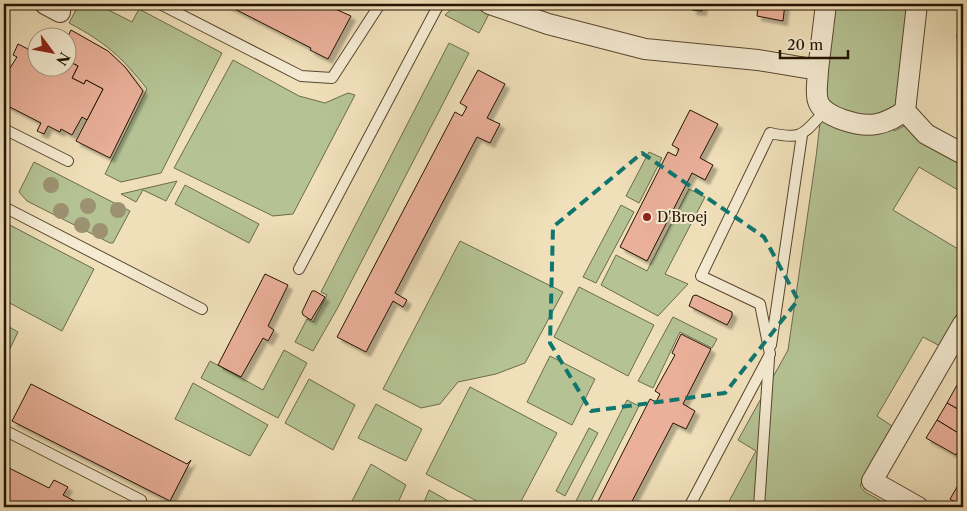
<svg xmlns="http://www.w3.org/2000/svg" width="967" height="511" viewBox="0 0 967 511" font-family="'Libre Caslon Text',serif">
<defs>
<filter id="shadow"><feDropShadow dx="4.5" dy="4.5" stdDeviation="1" flood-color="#0004"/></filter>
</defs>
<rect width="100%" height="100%" fill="#f0e0ba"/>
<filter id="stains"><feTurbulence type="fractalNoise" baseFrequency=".004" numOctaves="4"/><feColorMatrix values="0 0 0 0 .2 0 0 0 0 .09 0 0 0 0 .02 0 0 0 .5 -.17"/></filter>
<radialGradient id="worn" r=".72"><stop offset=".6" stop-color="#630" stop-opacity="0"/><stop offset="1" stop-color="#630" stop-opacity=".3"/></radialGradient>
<!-- green -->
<g fill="#b5c394" stroke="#6c6b4a">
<path d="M79 4H97L132 22 139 9 222 53 161 173 121 182 105 174 147 89C122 57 105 42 69 23Z"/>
<polygon points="465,4 489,14 479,33 445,15 453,8"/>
<polygon points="834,4 909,4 901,90 894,131 904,126 963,161 963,193 919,167 893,210 963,252 963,307 940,346 923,337 877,416 892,426 860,486 865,492 892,507 726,507 756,451 738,440 788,350 816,157"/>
<polygon points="449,43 469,53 337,309 313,351 295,342 307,319 313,322 327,295 321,292"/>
<polygon points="233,60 299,96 325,103 348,93 355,95 293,214 273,216 174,168"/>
<polygon points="649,152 662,158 639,203 626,196"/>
<polygon points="34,162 130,211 113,243 110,243 27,201 19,192"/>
<polygon points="177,181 166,201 143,190 136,202 121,194"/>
<polygon points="185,185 259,224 249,243 175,204"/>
<polygon points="689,189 705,197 665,274 688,284 658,316 601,285 616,255 647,271"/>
<polygon points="621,205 634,212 596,283 583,277"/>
<polygon points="4,222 94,269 62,331 4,300"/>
<polygon points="460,241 563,292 525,363 496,374 458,382 440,404 421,408 383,389"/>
<polygon points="579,287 654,325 628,376 554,337"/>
<polygon points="673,317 717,339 712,348 680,332 653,388 638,381"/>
<polygon points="4,324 18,332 4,361"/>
<polygon points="284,350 307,363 278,418 201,378 210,361 263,390"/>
<polygon points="550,356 595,379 572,425 527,402"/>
<polygon points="309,379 355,405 333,450 285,423"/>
<polygon points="193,383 268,425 250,456 175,419"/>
<polygon points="470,387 557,433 518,507 488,507 426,474"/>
<polygon points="627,400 639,406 588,507 573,507"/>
<polygon points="376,404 422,429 406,461 358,438"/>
<polygon points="589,428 598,433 565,496 556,491"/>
<polygon points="371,464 406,485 396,507 354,507 350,505"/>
<polygon points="429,490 459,507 422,507"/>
</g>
<!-- building -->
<g fill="#eab09a" stroke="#241301" filter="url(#shadow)">
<polygon points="225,4 324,4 351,16 328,59 310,50 311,48"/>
<polygon points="693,4 703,4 702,11 692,10"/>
<polygon points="758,4 785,4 783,21 757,16"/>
<polygon points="961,4 963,4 963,16 959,16"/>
<polygon points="959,16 963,16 963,39 957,38"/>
<polygon points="71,30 108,51 125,67 143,91 110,158 76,141 103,89 86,80 84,84 72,78 78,66 72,63 67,70 62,68 68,68 67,38"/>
<polygon points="18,44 38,54 38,68 62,68 67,70 72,63 78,66 72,78 84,84 86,80 103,89 87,120 82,117 72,135 61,129 60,132 48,126 44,134 37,131 41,123 4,104 4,65 10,68 17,57 13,55"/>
<polygon points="478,70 505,84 487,118 500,124 490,143 477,137 395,293 407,300 403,307 393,301 366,352 337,337 455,112 462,116 467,107 460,103"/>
<polygon points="690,110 718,124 700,158 713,165 705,180 692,173 647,261 620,247 668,152 676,156 679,149 672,145"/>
<polygon points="265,274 288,285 268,326 274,330 268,341 263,338 241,377 218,365"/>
<polygon points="312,291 315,291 325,297 311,320 303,315 302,312"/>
<polygon points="696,295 732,312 732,316 727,325 689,306 693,296"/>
<polygon points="681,334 711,349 683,404 695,411 686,429 673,423 629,507 595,507 650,399 656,402 660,394 655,391 675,355 672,353"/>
<polygon points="963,375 963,389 957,385"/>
<polygon points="31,384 187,464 191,460 170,501 12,421"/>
<polygon points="957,385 963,389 963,412 947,403"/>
<polygon points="947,403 963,412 963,436 937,420"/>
<polygon points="937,420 963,436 963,447 961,446 956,455 926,438"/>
<polygon points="9,468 49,488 54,480 68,487 63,495 86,507 4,507 4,479"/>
<polygon points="963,477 963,507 950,499"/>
</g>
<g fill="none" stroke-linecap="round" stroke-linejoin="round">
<!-- lane casing -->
<g stroke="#57462f" stroke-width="12">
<g id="lane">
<polyline points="160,4 301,76 332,78 380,4"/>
<polyline points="4,129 68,161"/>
<polyline points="4,207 202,309"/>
<polyline points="299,269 439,4"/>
<polyline points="771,345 802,135"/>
<polyline points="4,430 141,500"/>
<path d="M689 507 770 354 760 304 701 276 770 133C803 140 802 135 824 112"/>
<polyline points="759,507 769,359"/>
</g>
</g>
<!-- street casing -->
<g stroke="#57462f" stroke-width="22">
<g id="street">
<polyline points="45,4 60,12"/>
<path d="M490 4 548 24 645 49 758 60 818 70C818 79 815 92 818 101 823 118 861 127 877 124 888 122 896 117 905 111"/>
<polyline points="818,70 826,4"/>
<polyline points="905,111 917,4"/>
<polyline points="905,111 926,134 963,154"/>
<polyline points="918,507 872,481 963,324"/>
</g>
</g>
<!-- lane -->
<use href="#lane" stroke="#f5ebd2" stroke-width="10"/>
<!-- street -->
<use href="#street" stroke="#f5ebd2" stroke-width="20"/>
</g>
<!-- trees -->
<g fill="#9c9170">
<circle cx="51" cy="185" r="8"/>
<circle cx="88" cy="206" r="8"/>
<circle cx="118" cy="210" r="8"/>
<circle cx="61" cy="211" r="8"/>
<circle cx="82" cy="225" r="8"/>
<circle cx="100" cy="231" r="8"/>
</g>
<!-- marked area -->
<path fill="none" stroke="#0f766e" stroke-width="4" stroke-dasharray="10 6" stroke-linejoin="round" d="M642 153 764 237 798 300 725 393 591 411 550 343 553 227Z"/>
<!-- markers -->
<circle fill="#8f2418" stroke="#f5ebd2" stroke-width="2" cx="647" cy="217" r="5"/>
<g text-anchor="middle" stroke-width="4" stroke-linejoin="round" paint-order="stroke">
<!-- poi labels -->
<g font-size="14" fill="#241301" stroke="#f5ebd2" text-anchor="start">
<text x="657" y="222">D'Broej</text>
</g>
</g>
<!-- margin -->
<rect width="967" height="511" fill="none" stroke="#f0e0ba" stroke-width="20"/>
<rect x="5" y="5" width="957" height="501" fill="none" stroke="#241301" stroke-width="2.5"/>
<rect x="10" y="10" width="947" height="491" fill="none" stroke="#241301"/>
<!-- north arrow -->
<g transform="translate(52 52) rotate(122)"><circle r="24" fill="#f5ebd2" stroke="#a1957e"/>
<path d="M0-4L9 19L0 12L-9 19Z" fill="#8f2418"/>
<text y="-8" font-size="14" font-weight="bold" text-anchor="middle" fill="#241301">N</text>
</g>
<!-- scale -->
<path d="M780 50v8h68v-8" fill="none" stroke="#241301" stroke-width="2.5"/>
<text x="787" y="50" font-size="15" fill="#241301" stroke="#f5ebd2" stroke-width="4" paint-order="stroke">20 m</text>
<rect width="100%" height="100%" filter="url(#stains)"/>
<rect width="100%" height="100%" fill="url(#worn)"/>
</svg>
